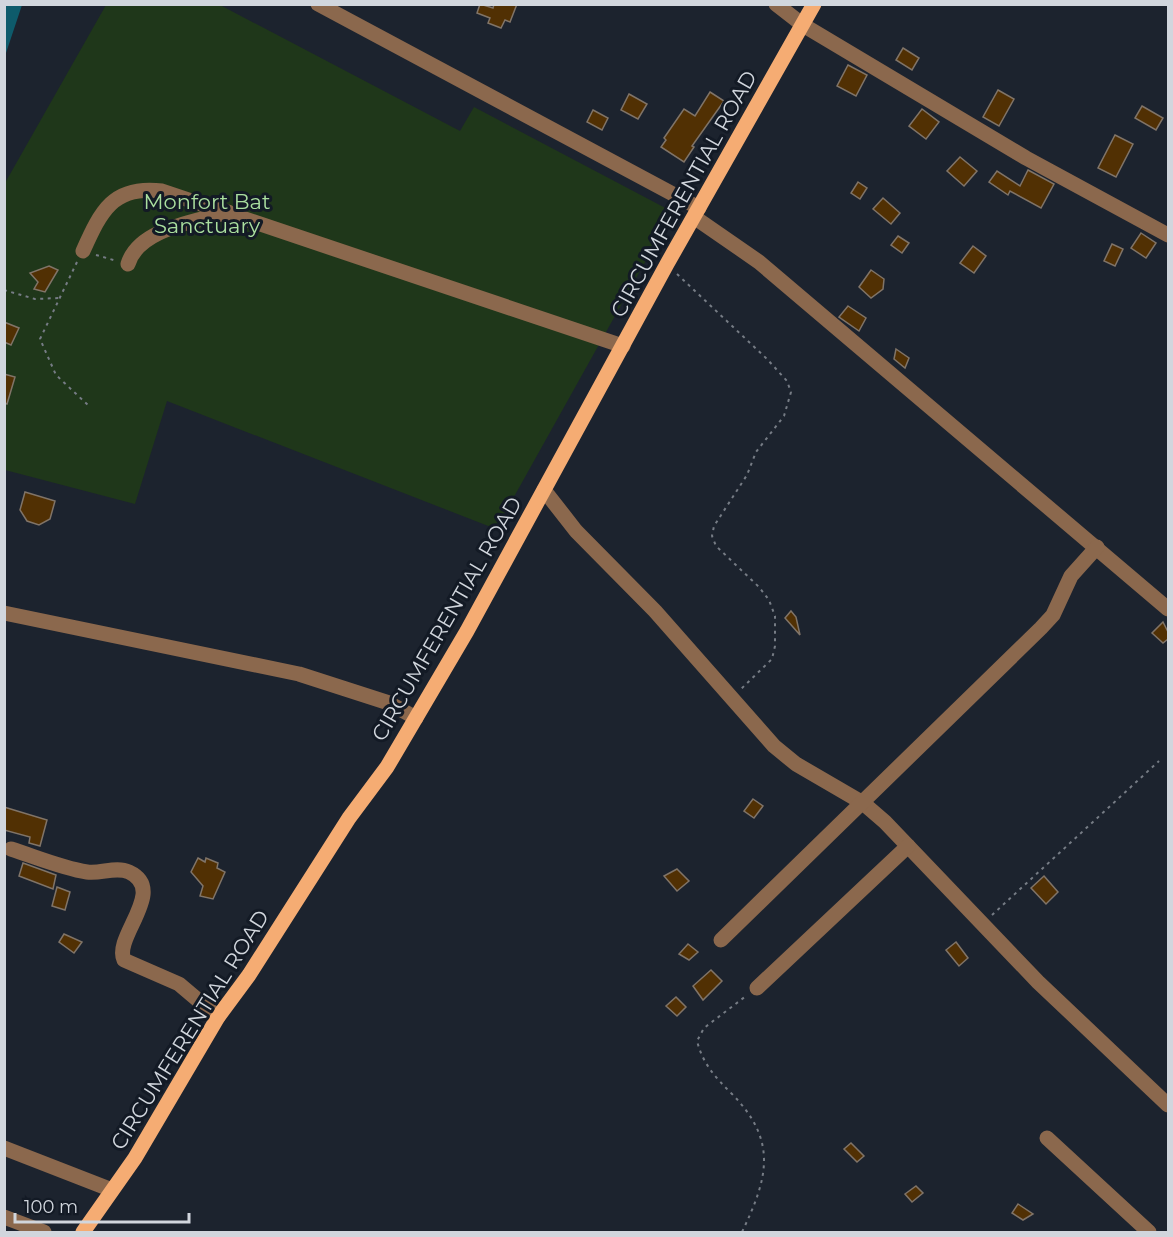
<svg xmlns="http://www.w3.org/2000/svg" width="1173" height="1237" viewBox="0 0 1173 1237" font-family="Montserrat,sans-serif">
<rect width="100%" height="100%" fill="#1c232e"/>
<!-- green -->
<polygon fill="#1f371a" points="106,5 220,5 460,131 474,107 673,212 496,529 167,401 135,504 5,470 5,183"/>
<!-- water -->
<polygon fill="#0e5b6b" points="5,4 22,5 5,56 4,5"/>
<!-- building -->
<g fill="#513003" stroke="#807468" stroke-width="1.5">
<polygon points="480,4 493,8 494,4 517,4 510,22 505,20 501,28 488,23 490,18 477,13"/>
<polygon points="903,48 919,58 912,70 896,60"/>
<polygon points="848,65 867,75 856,96 837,86"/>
<polygon points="998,90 1014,99 999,126 983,117"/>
<polygon points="710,92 724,101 692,146 694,147 684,162 661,147 666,140 664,138 684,109 695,116"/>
<polygon points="629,94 647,104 638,119 621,110"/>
<polygon points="1142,106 1163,118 1156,130 1135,118"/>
<polygon points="922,109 939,122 926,139 909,126"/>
<polygon points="593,110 608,118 602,130 587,122"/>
<polygon points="1115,135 1133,144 1116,177 1098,168"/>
<polygon points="960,157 977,171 964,186 947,171"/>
<polygon points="1028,170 1054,184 1041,208 1010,191 1008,195 989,182 997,171 1020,186"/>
<polygon points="858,182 867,188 860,199 851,193"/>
<polygon points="883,198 900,213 891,224 873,209"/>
<polygon points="1141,233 1156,243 1146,258 1131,248"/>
<polygon points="898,236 909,243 902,253 891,245"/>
<polygon points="1112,244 1123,249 1115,266 1104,261"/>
<polygon points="973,246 986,256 974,273 960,263"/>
<polygon points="49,266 58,270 45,292 34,289 38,282 30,273"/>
<polygon points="871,270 884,279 883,289 871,298 859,287"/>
<polygon points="848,306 866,318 859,331 839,317"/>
<polygon points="4,322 19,328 11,345 4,342"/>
<polygon points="896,349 909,358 905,368 894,359"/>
<polygon points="4,374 15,377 7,404 4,403"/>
<polygon points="25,492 55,501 50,519 39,525 27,521 20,510"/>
<polygon points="791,611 796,617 800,635 785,618"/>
<polygon points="1163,622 1168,632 1168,639 1163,643 1152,633"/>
<polygon points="753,799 763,806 754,818 744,811"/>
<polygon points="4,807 47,820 40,846 29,843 30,837 4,830"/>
<polygon points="198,858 205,862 206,858 218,863 217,868 225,872 213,899 200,896 203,886 191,872"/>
<polygon points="23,863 56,875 53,889 19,876"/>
<polygon points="677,869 689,881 677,891 664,876"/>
<polygon points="1044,876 1058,892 1046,904 1031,888"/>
<polygon points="57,887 70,892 65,910 52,906"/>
<polygon points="64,934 82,942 74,953 59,942"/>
<polygon points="956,942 968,958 959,966 946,950"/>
<polygon points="688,944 698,952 689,960 679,954"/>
<polygon points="711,970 722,981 703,1000 693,986"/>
<polygon points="676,997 686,1007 677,1016 666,1006"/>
<polygon points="851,1143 864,1156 857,1162 844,1149"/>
<polygon points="916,1186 923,1193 912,1202 905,1194"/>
<polygon points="1018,1204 1033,1214 1023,1220 1012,1213"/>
</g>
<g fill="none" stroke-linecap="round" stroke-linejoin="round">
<!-- path -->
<g stroke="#767c85" stroke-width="2" stroke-dasharray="3 4.5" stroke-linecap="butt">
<polyline points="96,255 117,261"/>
<polyline points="77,262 40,339 56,375 90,407"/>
<polyline points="677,274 767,359 787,381 791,392 784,416 756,452 747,475 714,526 712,536 716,546 759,587 769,600 775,616 775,646 772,659 741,689"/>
<polyline points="4,290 35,299 60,298"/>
<polyline points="992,915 1159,761"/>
<path d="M742 1232C768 1178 778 1141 732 1094 715 1077 703 1064 697 1041L704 1028 746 996"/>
</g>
<!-- minor -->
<g stroke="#8b684d" stroke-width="15">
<polyline points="318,4 699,208"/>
<polyline points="776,4 803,25 1026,158 1168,235"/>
<polyline points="694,217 759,262 1168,609"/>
<path d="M83 251C101 211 113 185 162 191L623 346"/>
<path d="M128 264C139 228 196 222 228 212"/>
<polyline points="544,490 576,531 655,611 774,746 796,764 863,803 885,822 1038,982 1168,1105"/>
<polyline points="4,613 299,674 389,703 416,718"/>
<path d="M11 849C36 857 62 868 87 872 101 874 116 866 129 872 168 890 113 937 124 960L179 984 218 1017"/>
<polyline points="721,940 1041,628 1053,615 1071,576 1097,547"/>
<polyline points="757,988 908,846"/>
<polyline points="1047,1138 1149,1232"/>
<polyline points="4,1148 112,1190"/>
<polyline points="4,1217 44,1232"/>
</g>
<!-- major -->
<polyline stroke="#f5ac73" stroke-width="15" points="83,1232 135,1158 218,1017 249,975 349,818 387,767 467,631 667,264 814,4"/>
</g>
<g text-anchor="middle" stroke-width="6" stroke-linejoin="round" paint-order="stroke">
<!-- street labels -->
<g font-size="21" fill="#d1d6dd" stroke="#131a25">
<text transform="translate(684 194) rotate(-61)" y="7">CIRCUMFERENTIAL ROAD</text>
<text transform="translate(447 619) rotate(-60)" y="7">CIRCUMFERENTIAL ROAD</text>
<text transform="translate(190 1030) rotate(-58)" y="7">CIRCUMFERENTIAL ROAD</text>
</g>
<!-- park labels -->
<g font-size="21" fill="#aadf9f" stroke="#131a25">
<text x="207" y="209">Monfort Bat<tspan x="207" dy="24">Sanctuary</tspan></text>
</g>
</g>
<!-- border -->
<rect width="1173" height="1237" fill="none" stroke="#d1d6dd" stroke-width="12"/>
<!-- scale -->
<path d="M15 1213v9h174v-9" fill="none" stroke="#d1d6dd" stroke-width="3"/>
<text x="24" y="1213" font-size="18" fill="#d1d6dd" stroke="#131a25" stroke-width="4.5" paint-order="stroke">100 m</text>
</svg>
